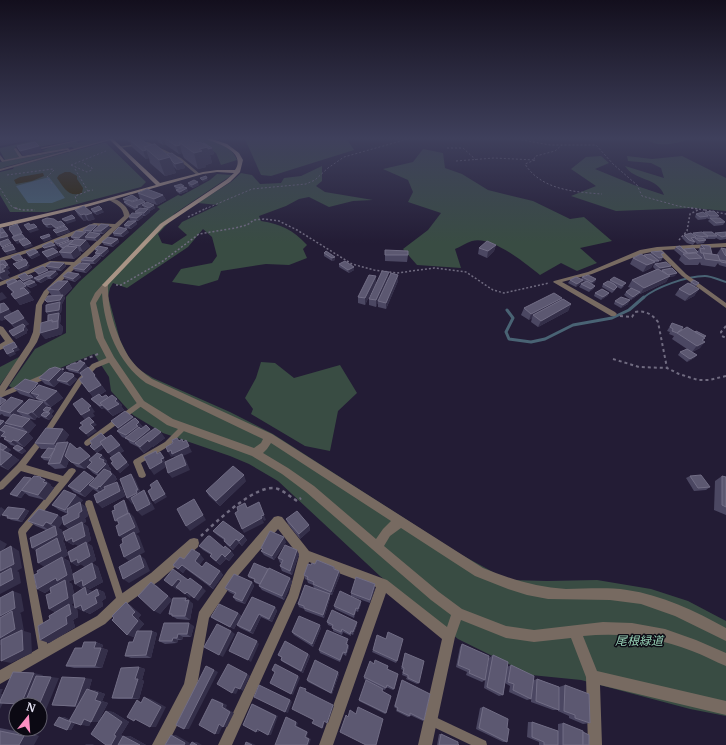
<svg xmlns="http://www.w3.org/2000/svg" width="726" height="745" viewBox="0 0 726 745" font-family="Merriweather,'Noto Sans JP',serif">
<rect width="100%" height="100%" fill="#231c35"/>
<!-- green -->
<g fill="#394c43">
<polygon points="42,139 79,139 39,147 27,144 15,147 19,157 5,160 0,151 0,148"/>
<polygon points="87,139 100,139 98,141 101,141 74,149 72,147 48,152 41,151 51,147 76,141 78,143 87,141"/>
<path d="M165 139C186 139 228 135 237 160L221 165 216 153 203 145Z"/>
<polygon points="245,139 347,139 354,150 271,176 261,175"/>
<path d="M646 139H695C678 141 661 150 646 139Z"/>
<polygon points="103,143 106,143 146,182 141,187 47,212 10,212 0,195 0,172 13,169 14,167"/>
<path d="M423 149 443 153 445 168 462 174 488 190 533 201 570 219 584 217 612 241 580 248 597 263 577 271 561 263 540 275C525 263 491 235 472 241 466 243 460 247 455 249L461 268 417 265 403 249 428 230 441 213 408 202 413 192 408 180 383 169 413 162Z"/>
<polygon points="65,151 5,167 0,169 0,162"/>
<path d="M601 156 609 163 595 169 634 185 664 195C658 177 634 181 625 166L664 178 661 168 651 163 628 161 627 156 652 159 682 156 726 178V211L692 208 616 211 571 196 596 186 571 169 586 157Z"/>
<path d="M322 166V181L316 186 325 192 373 200 353 201 329 207 309 197 299 199 286 206 259 216 261 221C281 224 293 230 307 245L303 249 307 258 289 265 266 264 221 271 218 280 199 286 172 282 181 269 212 263 217 256 212 237 203 229 188 247 127 288 113 283 110 288 108 296 120 340 128 356 138 369 153 378 230 412 273 434 460 554 502 577 512 580 547 581 597 580 651 589 688 601 726 621V716L690 709 581 680 531 675 458 639 380 576 278 481 249 464 230 456 163 433 133 415 111 391 109 377 94 354 12 388 9 386 35 349 66 333V297L79 282 160 209 157 207 178 195 181 196 210 180 217 174 232 175 174 214 172 219 158 234 162 243 172 245 187 235 178 227 182 222 218 205 198 203 231 182 241 173 252 175 260 184 281 183 284 178 301 176Z"/>
<polygon points="21,356 0,385 0,367"/>
<polygon points="261,362 275,363 294,378 340,365 357,393 338,411 330,451 305,446 251,414 253,409 245,398 256,378"/>
</g>
<!-- sand -->
<g fill="#302806">
<path d="M65 172H70L77 176V179L83 188 82 193C69 198 64 188 57 178L59 175Z"/>
<polygon points="43,173 44,176 32,181 16,184 14,180 20,177"/>
</g>
<!-- water -->
<polygon fill="#496374" points="49,177 65,198 52,203 28,203 16,186"/>
<g fill="none" stroke-linecap="round" stroke-linejoin="round">
<!-- stream-far1 -->
<path stroke="#496374" stroke-width="2" d="M643 298C656 287 687 276 705 276 711 276 719 280 726 282"/>
<!-- stream -->
<polyline stroke="#496374" stroke-width="3" points="507,310 513,318 506,332 509,339 531,342 545,339 573,325 612,318 629,310 644,297"/>
<!-- path-far3 -->
<g stroke="#706b80" stroke-width="1" stroke-dasharray="2 2" stroke-linecap="butt">
<polyline points="517,139 550,145 596,145 613,164 637,185 642,196 678,206 698,209"/>
<polyline points="447,148 463,148 476,160"/>
<path d="M535 160 525 164C541 190 575 192 602 194"/>
<polyline points="456,161 494,158 535,160 534,158 536,156 555,151 562,145"/>
<polyline points="71,165 106,151"/>
<polyline points="71,165 87,172 92,170 92,168 82,162"/>
<polyline points="75,169 88,191 75,196 77,202"/>
<polyline points="7,175 53,169 54,170 47,177 53,185"/>
<polyline points="0,188 12,207 18,209"/>
<polyline points="88,191 93,190"/>
<polyline points="205,209 252,189 306,184 315,180 328,168 344,157 408,139"/>
</g>
<!-- path-far2 -->
<g stroke="#706b80" stroke-width="1.5" stroke-dasharray="2 2" stroke-linecap="butt">
<polyline points="15,208 22,210 35,210"/>
<polyline points="691,208 705,210"/>
<polyline points="705,210 726,214"/>
<polyline points="188,217 207,208"/>
<polyline points="679,240 687,231 690,214 698,210"/>
<polyline points="116,285 121,285 163,261 199,234 235,228 247,225 254,220 264,219 279,221 297,230 352,264 374,270 397,273 434,268 466,272 493,290 504,293 549,283"/>
</g>
<!-- path-far1 -->
<g stroke="#706b80" stroke-width="2" stroke-dasharray="3 3" stroke-linecap="butt">
<path d="M620 316 632 317 635 312C645 310 652 314 658 322L667 368"/>
<polyline points="726,326 721,332 722,336 726,338"/>
<polyline points="613,359 639,367 667,368 679,374 698,380 709,380 726,376"/>
<polyline points="73,364 98,354"/>
<polyline points="61,370 69,366"/>
</g>
<!-- path -->
<path stroke="#706b80" stroke-width="2.5" stroke-dasharray="3.5 3.5" stroke-linecap="butt" d="M201 536C215 523 258 481 278 489 285 492 291 497 297 501L301 498"/>
<!-- lane -->
<g fill="#776a61" fill-rule="evenodd">
<polygon points="82,139 86,139 42,149 40,148"/>
<polygon points="148,142 181,158 200,174 197,175 179,160 148,144 120,148 118,147"/>
<polygon points="16,148 22,156 68,148 71,151 69,152 67,150 2,162 0,159 0,155 4,160 19,157 14,149"/>
<polygon points="109,357 111,357 114,359 113,361 96,368 82,383 47,437 26,465 63,476 69,469 72,468 75,469 76,471 68,482 26,533 49,653 47,656 44,658 41,656 39,653 18,532 19,529 59,482 21,471 3,489 0,490 0,482 17,465 43,433 78,379 92,364"/>
<polygon points="44,374 48,374 49,376 48,378 0,398 0,393"/>
<polygon points="141,400 143,401 144,403 143,405 89,445 87,446 85,445 84,443 85,441"/>
<polygon points="183,425 185,426 186,428 185,430 169,446 141,463 146,475 145,477 142,478 139,477 133,462 134,460 165,442 181,426"/>
<polygon points="89,500 92,501 93,504 125,601 124,604 121,605 118,604 117,601 85,504 86,501"/>
<polygon points="431,715 486,741 487,745 471,745 427,724 426,720 427,716"/>
</g>
<!-- street -->
<g fill="#776a61" fill-rule="evenodd">
<polygon points="109,139 114,139 0,171 0,169"/>
<path d="M109 198C118 198 129 207 130 216L49 293 42 305 41 332 37 342 3 394 0 395V386L29 342 33 332 36 305 44 291 71 265 53 264 0 286V282L50 261 74 262 112 227 97 226 33 251 0 262V258L29 249 94 223 115 224 124 216C123 207 116 204 109 200Z"/>
<polygon points="726,243 726,247 662,250 686,274 726,303 726,308 682,276 656,251 642,254 592,274 562,282 615,312 617,314 615,316 611,316 553,282 554,281 588,272 640,250 657,247"/>
<path d="M105 283 108 285C107 307 118 342 131 360 137 368 144 373 152 379L272 434 483 568C510 579 536 587 566 589 586 589 606 587 627 590 662 595 695 611 726 628V641L675 616 641 604 610 600 548 599 527 595 508 589 475 576 401 528 390 536 384 546 439 592 462 609 506 626 534 630 603 622 632 623 665 629 696 640 726 653V666C715 662 704 655 692 651 657 637 621 632 583 636L597 671 726 701V715L600 685 602 745H588L586 677 571 638 534 642 506 638 461 620 455 637 432 745H418L442 639 386 593 333 745H319L376 587 309 562 298 598 232 745H218L289 593 299 556 278 529 236 578 209 618 197 686 195 691 167 745H152L184 684 199 612 228 570 274 517 278 516 282 517 309 551 387 580 447 627 451 615 431 600 306 492 282 474 252 456 167 425 138 405 108 361 96 338 90 303 95 293 103 284ZM102 293C104 327 118 363 146 383L263 439 261 443 254 448 173 419 144 401 114 357 104 338 96 303ZM271 443 391 521 383 529 376 539 314 486 288 468 263 453 267 449Z"/>
<polygon points="0,326 3,327 14,342 13,344 0,350 0,344 5,341 0,334"/>
<polygon points="194,538 198,539 199,543 198,547 159,581 125,605 105,624 0,684 0,670 97,616 117,597 151,573 190,539"/>
</g>
<!-- secondary -->
<path fill="#a89385" fill-rule="evenodd" d="M109 139H113L160 183 203 172 217 170H235C246 153 221 144 208 140L207 139H212L227 144 239 153 243 160 240 172 230 182 164 226 107 286 105 287 102 285 103 284 160 224 226 180 234 173 217 172 203 174 90 206 0 228V224L87 204 156 185Z"/>
</g>
<!-- wall -->
<g fill="#4b4762" fill-rule="evenodd">
<polygon points="126,139 142,139 143,140 149,145 183,162 185,168 177,170 173,166 176,173 165,176 150,163 149,158 146,159 132,147 130,142 129,142"/>
<polygon points="150,139 177,139 179,140 199,140 200,142 212,148 214,154 210,155 212,163 206,165 206,167 198,169 184,158 182,153 179,154 166,145 163,145 158,142 157,139"/>
<polygon points="188,183 199,185 193,188 189,186"/>
<polygon points="174,186 184,187 188,191 180,194 177,192"/>
<polygon points="138,193 163,195 166,200 157,205 140,199"/>
<path d="M123 199 139 200 145 202V203L155 208 150 211 149 210 150 212 145 216H142L143 217 138 221H136L137 224 131 229 125 228 124 225 133 221 130 220 129 217 136 214 135 212 136 211 126 205 124 202H125L124 201ZM143 206 144 208 145 209H139L138 208Z"/>
<polygon points="91,209 104,212 97,215 92,212"/>
<polygon points="75,210 95,219 89,221 87,220 84,221 78,215"/>
<polygon points="705,212 719,216 717,218 725,222 723,225 714,226 708,221 710,219 708,219 707,218 706,219 698,220 695,217 696,214 704,213"/>
<polygon points="42,220 58,222 65,225 70,232 58,236 53,230 56,229 53,227 49,228 46,227"/>
<polygon points="97,225 98,227 110,228 103,234 100,234 101,237 97,241 86,240 85,238 83,240 86,240 90,246 83,252 80,251 81,254 74,259 63,258 59,252 62,249 60,247 59,247 55,244 54,241 63,239 69,240 70,241 73,241 74,240 71,237 85,232 83,230"/>
<polygon points="129,232 123,237 114,236 113,233"/>
<polygon points="703,232 714,234 715,233 726,232 726,239 720,240 716,238 715,239 706,239 704,243 697,244 695,242 693,245 687,243 682,238 684,235 692,234 693,233 703,233"/>
<polygon points="118,239 119,242 113,247 104,245 102,242"/>
<polygon points="55,245 57,249 54,249 58,252 60,255 49,260 44,255 42,252 46,250 42,246"/>
<polygon points="496,245 494,251 487,258 478,254 479,248"/>
<polygon points="701,245 712,254 717,255 717,254 721,248 726,249 726,267 719,265 718,263 715,267 701,265 700,262 698,265 685,265 679,260 681,256 674,250 676,247 683,250 684,249 698,252 698,251"/>
<polygon points="95,249 109,251 103,257 100,256 101,258 95,264 90,264 92,267 86,273 75,271 73,268 82,263 81,260 92,258 96,255 95,253 96,252"/>
<polygon points="385,250 408,255 407,262 385,261"/>
<polygon points="26,252 38,252 40,255 32,259 28,256"/>
<polygon points="651,252 662,256 663,257 661,261 658,261 657,263 671,266 670,268 675,276 669,277 666,282 640,294 639,293 638,295 631,300 624,295 626,292 631,288 628,287 632,280 656,270 653,267 654,264 653,264 651,268 643,272 630,264 633,258 644,255 650,254"/>
<polygon points="324,253 335,257 335,260 332,261 324,256"/>
<polygon points="0,261 10,268 7,269 10,273 7,275 10,278 3,280 0,279"/>
<polygon points="64,263 66,266 61,271 48,269 46,266"/>
<polygon points="339,264 354,270 349,273 339,267"/>
<polygon points="34,270 48,270 49,272 56,271 58,274 52,279 48,279 41,283 36,281 34,278 39,276"/>
<polygon points="79,274 81,277 75,282 65,279 63,276"/>
<polygon points="18,276 33,277 35,280 33,281 37,285 31,288 26,286"/>
<polygon points="582,277 596,279 595,282 592,284 595,286 593,289 589,292 579,287 581,284 585,282 583,281 582,283 576,287 568,283 570,280 581,279"/>
<polygon points="610,280 624,286 621,289 617,287 615,290 612,293 602,287 603,284 609,282"/>
<polygon points="68,281 72,288 64,296 65,298 62,304 61,304 62,305 61,313 59,313 61,316 60,324 63,327 62,334 45,339 48,315 46,312 52,296 47,289"/>
<polygon points="398,281 386,309 378,307 378,302 376,307 369,305 369,299"/>
<polygon points="376,282 365,305 358,303 358,297"/>
<polygon points="691,282 699,283 696,286 694,287 699,289 694,296 685,301 675,295 679,289 689,284"/>
<polygon points="7,286 31,292 29,293 34,300 20,305 11,294 13,293"/>
<polygon points="595,293 609,293 607,296 601,300 594,296"/>
<polygon points="562,298 560,301 571,304 568,311 538,327 531,322 532,318 529,320 521,315 524,308"/>
<polygon points="615,301 628,304 621,308 614,304"/>
<polygon points="12,313 29,324 25,326 28,330 26,332 27,333 16,339 15,328 6,319 1,321"/>
<polygon points="672,323 681,330 705,338 703,340 700,348 692,352 697,355 694,358 687,362 678,355 680,352 687,349 672,339 674,336 669,334 670,332 667,331"/>
<polygon points="87,366 83,371 100,382 99,382 106,391 100,395 102,397 109,398 122,405 121,406 124,410 113,416 104,408 102,409 94,402 91,399 93,397 79,379 83,377 81,374 69,371 66,368"/>
<polygon points="61,369 64,372 77,379 70,386 59,382 54,387 45,384 39,378"/>
<polygon points="40,386 57,391 63,398 51,407 46,405 54,411 51,414 53,416 49,420 44,418 41,416 39,418 37,417 35,420 23,417 21,415 20,416 36,425 29,433 28,433 33,438 24,447 20,445 19,446 23,448 26,451 22,454 16,451 13,448 15,446 11,445 4,439 5,439 2,436 0,438 0,420 4,421 5,423 10,417 4,416 2,414 0,415 0,397 7,401 25,403 39,401 36,398 35,399 20,394 14,388"/>
<polygon points="133,417 143,427 150,429 151,431 165,438 153,447 153,446 144,453 138,447 130,443 127,439 122,437 117,431 119,430 111,421"/>
<polygon points="63,429 69,435 64,442 68,442 77,449 92,458 97,453 90,446 106,438 111,435 124,451 120,453 129,465 120,473 113,462 112,457 104,447 97,453 107,461 106,462 109,466 109,467 111,469 110,471 116,477 116,478 117,479 113,484 117,482 122,488 125,496 102,508 99,493 93,489 85,497 74,492 68,486 94,478 95,478 98,476 93,473 87,467 85,469 77,467 69,460 66,468 55,469 48,464 50,461 44,460 41,457 47,449 41,449 35,443"/>
<polygon points="0,443 7,447 11,450 8,452 19,460 8,470 0,466"/>
<polygon points="690,476 710,487 706,490 694,491 686,478"/>
<polygon points="722,476 726,477 726,515 714,510 715,481"/>
<polygon points="41,477 43,479 45,480 51,485 51,486 54,488 45,500 29,496 25,493 21,498 13,496 10,494 31,479"/>
<polygon points="246,481 220,506 209,496 206,491"/>
<path d="M83 500 80 503 86 507 88 516 85 518 86 522 83 523 88 527 91 540 87 543 92 546 96 560 92 563 98 567 103 582 90 589 84 586 82 588 75 584 85 567 81 564 77 566 71 562 79 546 75 544 73 545 66 541 69 529 64 525 63 522 58 528 62 530 64 540 62 541 64 542 68 555 63 558 69 561 74 579 68 582 72 584 74 594 92 591V592L97 589 104 592 106 598 102 601 103 606 90 614 77 608 78 617 73 620 75 627 49 643 50 619 55 612 49 609 51 593V589L45 593 37 589 45 567 46 530 36 526 28 521 62 518 68 514 59 510 52 505ZM74 602 75 607 71 605Z"/>
<polygon points="25,509 29,511 22,522 11,520 7,517 2,515"/>
<polygon points="286,519 309,525 310,530 300,539 288,524"/>
<polygon points="213,531 244,536 247,540 242,546 239,543 233,550 227,545 224,540 217,535"/>
<polygon points="286,542 274,560 264,555 261,551 262,550 261,548"/>
<polygon points="199,546 224,548 231,551 234,555 229,561 226,559 220,565 214,560 210,556 211,555 203,550"/>
<polygon points="299,554 292,575 282,571 280,566 282,563 280,563 278,558"/>
<polygon points="184,559 204,559 199,565 202,567 220,571 223,575 213,589 186,569 183,573 173,565"/>
<polygon points="315,564 334,567 335,569 339,571 340,575 332,595 330,594 330,598 324,618 305,611 304,609 299,607 298,604 314,588 313,585 308,583 307,580 305,579 304,575 311,565"/>
<polygon points="248,576 290,578 292,582 284,600 262,590 259,586 260,585 255,583 254,581 255,580 249,578"/>
<polygon points="252,582 254,586 245,604 236,601 233,597 235,595 229,592 225,588"/>
<polygon points="375,584 375,588 370,603 351,596 351,593"/>
<polygon points="156,585 172,600 186,598 193,604 190,620 177,619 169,614 172,600 160,614"/>
<polygon points="252,597 275,607 277,611 272,622 261,617 253,634 240,628 237,625"/>
<polygon points="361,601 361,604 358,612 356,611 354,618 335,609 334,606"/>
<polygon points="126,602 131,606 141,615 138,618 144,624 138,631 152,631 157,633 151,658 131,658 125,656 133,642 136,634 133,637 114,618"/>
<polygon points="238,613 241,616 234,629 215,620 211,617"/>
<polygon points="327,622 357,622 357,625 353,635 351,634 351,636 343,632 342,635 333,631 333,627 328,625"/>
<polygon points="194,626 191,637 183,637 182,640 178,640 177,643 165,644 159,641"/>
<polygon points="321,628 313,647 294,635 292,632"/>
<polygon points="96,642 103,645 102,648 108,650 102,668 74,668 66,666 82,648"/>
<polygon points="348,642 347,644 349,647 346,656 343,654 340,662 320,653 319,650"/>
<polygon points="462,644 486,674 489,658 493,655 507,667 511,665 534,680 537,679 559,687 565,685 590,723 583,724 569,718 569,716 558,711 558,710 553,710 531,702 531,699 527,700 509,692 510,686 505,683 503,695 499,696 484,688 485,680 482,682 466,675 467,672 456,667 460,647"/>
<polygon points="373,650 397,661 396,663 372,652"/>
<polygon points="405,653 419,683 417,684 406,679 407,677 402,675 403,670 401,669"/>
<polygon points="308,654 310,656 303,673 283,662 281,660 282,658 278,655"/>
<polygon points="139,667 145,669 142,680 144,681 139,699 119,699 112,698"/>
<polygon points="387,669 394,689 393,690 386,687 385,690 364,679 364,677"/>
<polygon points="339,674 332,694 308,682 307,680"/>
<polygon points="92,679 89,690 94,690 105,694 102,701 108,703 98,722 106,711 113,712 129,722 121,735 123,736 130,736 146,745 118,745 98,722 91,722 89,726 75,723 71,730 59,717 64,717 70,720 77,707 52,705"/>
<polygon points="402,680 424,720 423,721 410,715 410,716 408,717 396,711 397,709 394,707 401,682"/>
<polygon points="382,691 386,713 385,714 359,701 359,700"/>
<polygon points="483,707 507,742 503,742 476,729 480,708"/>
<polygon points="528,722 532,722 558,731 558,724 563,723 583,732 589,745 539,745 539,742 527,737"/>
<polygon points="0,728 39,736 0,745"/>
<polygon points="439,734 441,734 459,745 437,745"/>
</g>
<!-- shaded-wall -->
<g fill="#342f49">
<polygon points="0,139 35,139 0,146"/>
<polygon points="161,139 164,139 166,145 163,145"/>
<polygon points="199,140 201,148 182,145"/>
<polygon points="180,145 182,153 179,154 176,146"/>
<polygon points="39,146 42,152 23,156 20,151"/>
<polygon points="208,147 212,148 214,154 210,155 212,163 206,165 206,167 198,169 194,153 199,149"/>
<polygon points="146,150 149,158 146,159 143,151"/>
<polygon points="170,157 176,173 165,176 159,160"/>
<polygon points="183,162 185,168 177,170 175,164"/>
<polygon points="207,178 208,180 203,182 202,180"/>
<polygon points="198,182 199,185 193,188 192,185"/>
<polygon points="187,188 188,191 180,194 180,192"/>
<polygon points="163,195 166,200 157,205 154,199"/>
<polygon points="145,202 146,205 142,205 143,206 138,208 139,210 137,211 135,208 136,206"/>
<polygon points="154,205 155,208 150,211 149,208"/>
<polygon points="102,209 104,212 97,215 95,212"/>
<polygon points="148,209 150,212 145,216 144,213"/>
<polygon points="92,213 95,219 89,221 86,215"/>
<polygon points="84,214 87,220 84,221 81,215"/>
<polygon points="142,214 143,217 138,221 137,218"/>
<polygon points="75,218 76,221 67,224 65,221"/>
<polygon points="136,221 137,224 131,229 129,226"/>
<polygon points="51,224 53,227 49,228 47,225"/>
<polygon points="65,225 67,228 58,231 56,228"/>
<polygon points="97,225 99,228 93,231 94,233 93,234 91,231"/>
<polygon points="109,225 110,228 103,234 101,231"/>
<polygon points="37,227 39,230 30,233 28,230"/>
<polygon points="68,229 70,232 58,236 56,233"/>
<polygon points="127,229 129,232 123,237 121,234"/>
<polygon points="86,232 88,236 85,237 85,238 81,241 79,238"/>
<polygon points="100,234 101,237 97,241 95,238"/>
<polygon points="8,236 10,239 0,242 0,238"/>
<polygon points="50,236 52,239 44,242 42,239"/>
<polygon points="25,238 27,241 17,244 15,241"/>
<polygon points="118,239 119,242 113,247 111,244"/>
<polygon points="69,240 71,243 59,245 60,247 59,247 58,244"/>
<polygon points="86,240 90,246 83,252 80,246"/>
<polygon points="31,243 33,246 25,249 23,246"/>
<polygon points="55,245 57,249 46,251 44,248"/>
<polygon points="496,245 494,251 487,258 488,251"/>
<polygon points="77,247 81,254 74,259 71,253"/>
<polygon points="108,248 109,251 103,257 101,254"/>
<polygon points="15,249 17,252 7,255 5,252"/>
<polygon points="38,252 40,255 32,259 30,256"/>
<polygon points="58,252 60,255 49,260 47,257"/>
<polygon points="100,255 101,258 95,264 93,261"/>
<polygon points="335,257 335,260 332,261 332,258"/>
<polygon points="23,259 25,262 18,264 16,261"/>
<polygon points="659,261 657,264 653,264 651,268 643,272 647,265 652,262"/>
<polygon points="28,263 30,266 28,267 29,268 20,272 18,269"/>
<polygon points="64,263 66,266 61,271 59,268"/>
<polygon points="90,264 92,267 86,273 84,270"/>
<polygon points="8,265 10,268 7,269 10,273 7,275 10,278 3,280 0,276 1,267"/>
<polygon points="671,266 669,269 662,270 661,271 658,271 660,268"/>
<polygon points="354,267 354,270 349,273 348,270"/>
<polygon points="48,270 50,274 41,278 39,274"/>
<polygon points="56,271 58,274 52,279 50,276"/>
<polygon points="389,272 388,279 376,307 376,300"/>
<polygon points="677,273 675,276 669,277 666,282 640,294 644,288 668,275"/>
<polygon points="79,274 81,277 75,282 73,279"/>
<polygon points="398,275 398,281 386,309 386,303"/>
<polygon points="46,276 48,279 41,283 39,280"/>
<polygon points="376,276 376,282 365,305 365,298"/>
<polygon points="33,277 35,280 26,284 23,281"/>
<polygon points="596,279 595,282 590,285 592,282"/>
<polygon points="583,280 582,283 576,287 577,284"/>
<polygon points="68,281 72,288 64,296 65,298 62,304 61,304 62,305 61,313 59,313 61,316 60,324 63,327 62,334 45,339 40,333 50,327 49,316 46,312 49,306 47,302 62,296 59,290"/>
<polygon points="35,282 37,285 31,288 28,285"/>
<polygon points="26,286 31,292 29,293 34,300 20,305 15,299 20,289"/>
<polygon points="595,286 593,289 589,292 591,289"/>
<polygon points="699,289 694,296 685,301 690,295"/>
<polygon points="2,292 7,298 0,301 0,293"/>
<polygon points="640,292 638,295 631,300 633,297"/>
<polygon points="609,293 607,296 601,300 603,297"/>
<polygon points="562,298 559,304 533,315 532,318 529,320 531,314"/>
<polygon points="630,300 628,304 621,308 623,305"/>
<polygon points="571,304 568,311 538,327 541,321"/>
<polygon points="9,309 14,315 4,317 6,319 1,321 0,320 0,313"/>
<polygon points="24,318 29,324 17,330 12,324"/>
<polygon points="25,326 28,330 26,332 27,333 16,339 13,336"/>
<polygon points="703,338 702,340 705,338 699,344 705,342 700,348 692,352"/>
<polygon points="14,342 20,350 15,352 16,354 10,357 7,354"/>
<polygon points="697,355 694,358 687,362 690,359"/>
<polygon points="85,363 87,366 81,374 78,371"/>
<polygon points="61,369 66,375 57,380 59,382 54,387 49,381"/>
<polygon points="95,375 100,382 98,382 94,376"/>
<polygon points="74,376 77,379 70,386 67,382"/>
<polygon points="38,383 43,389 31,393 36,398 35,399 29,393 35,386"/>
<polygon points="101,385 106,391 94,398 89,392"/>
<polygon points="57,391 63,398 51,407 45,401"/>
<polygon points="117,399 122,405 121,406 124,410 113,416 108,410 115,401"/>
<polygon points="6,400 12,406 0,410 0,405"/>
<polygon points="23,401 29,407 17,411 21,415 17,419 10,413"/>
<polygon points="43,402 49,408 43,410 45,412 39,418 33,412"/>
<polygon points="102,405 104,408 102,409 100,406"/>
<polygon points="91,406 95,412 93,413 95,416 86,421 81,415"/>
<polygon points="51,408 54,411 51,414 53,416 49,420 46,417 50,414 48,412"/>
<polygon points="31,412 37,417 35,420 28,414"/>
<polygon points="133,417 137,423 123,433 118,428"/>
<polygon points="30,419 36,425 29,433 22,427"/>
<polygon points="4,421 10,427 0,430 0,425"/>
<polygon points="94,422 97,425 93,427 90,424"/>
<polygon points="139,422 144,428 129,439 126,435"/>
<polygon points="94,428 97,431 88,437 86,434"/>
<polygon points="63,429 69,435 60,450 54,444"/>
<polygon points="150,429 154,435 136,444 134,442"/>
<polygon points="0,430 4,434 0,438"/>
<polygon points="27,432 33,438 24,447 18,441"/>
<polygon points="161,432 165,438 153,447 149,442"/>
<polygon points="182,439 186,445 186,440 192,452 183,456 186,460 190,470 172,478 168,473 176,459 174,456 171,457 168,452"/>
<polygon points="13,440 20,445 18,447 11,442"/>
<polygon points="108,440 111,443 97,453 94,450"/>
<polygon points="148,440 153,446 144,453 140,447"/>
<polygon points="68,442 74,447 66,468 60,463"/>
<polygon points="120,445 124,451 120,453 129,465 120,473 117,470 113,458 108,453"/>
<polygon points="7,447 11,450 0,459 0,453"/>
<polygon points="23,448 26,451 22,454 19,451"/>
<polygon points="160,452 167,464 165,465 166,467 154,475 150,469 161,459"/>
<polygon points="12,455 19,460 8,470 1,465"/>
<polygon points="102,455 107,461 106,462 109,466 109,467 111,469 103,478 97,473 99,458"/>
<polygon points="90,456 95,461 89,460 92,463 85,469 79,464"/>
<polygon points="111,472 117,479 106,492 100,487"/>
<polygon points="131,474 135,479 142,495 142,498 132,504 127,498"/>
<polygon points="244,475 246,481 220,506 216,501"/>
<polygon points="41,477 44,480 45,480 51,485 51,486 54,488 45,500 38,495 43,482 40,478"/>
<polygon points="94,478 100,483 89,485 93,489 85,497 80,492"/>
<polygon points="157,480 167,497 155,504 153,501"/>
<polygon points="117,482 122,488 125,496 102,508 97,503"/>
<polygon points="99,486 104,492 102,494 97,489"/>
<polygon points="21,490 25,493 21,498 17,496"/>
<polygon points="144,490 148,496 155,509 142,516 137,511"/>
<polygon points="76,495 83,500 80,503 86,507 88,516 85,518 86,522 83,523 88,527 91,540 87,543 92,546 96,560 92,563 98,567 103,582 90,589 84,586 82,588 75,584 85,567 81,564 77,566 71,562 80,547 75,544 73,545 66,541 71,530 64,525 71,515 65,510"/>
<polygon points="194,499 206,520 190,531 186,526"/>
<polygon points="124,500 126,503 130,513 134,517 140,532 136,534 139,536 145,552 129,561 124,557 125,540 119,536 131,517 118,523 115,521"/>
<polygon points="1,507 5,510 0,517 0,508"/>
<polygon points="25,509 29,511 22,522 18,519"/>
<polygon points="58,515 65,520 58,528 62,530 64,540 62,541 64,542 68,555 63,558 69,561 74,579 68,582 72,584 76,602 71,605 77,607 81,605 88,608 83,611 77,608 78,617 73,620 75,627 49,643 40,640 57,613 49,609 61,583 45,593 37,589 46,568 38,563 39,553 32,548 55,526 51,524"/>
<polygon points="264,515 266,520 264,521 261,516"/>
<polygon points="262,518 264,523 244,533 242,529"/>
<polygon points="46,522 53,527 50,531 43,526"/>
<polygon points="309,525 310,530 300,539 299,534"/>
<polygon points="244,536 247,540 242,546 239,541"/>
<polygon points="284,537 286,542 274,560 272,556"/>
<polygon points="236,539 239,543 233,550 230,546"/>
<polygon points="0,540 7,544 0,556"/>
<polygon points="11,546 19,551 22,568 17,571 19,572 21,583 0,594 0,571"/>
<polygon points="297,550 299,554 292,575 290,571"/>
<polygon points="231,551 234,555 229,561 225,557"/>
<polygon points="200,554 204,559 199,566 195,561"/>
<polygon points="222,554 226,559 220,565 216,561"/>
<polygon points="140,555 145,559 150,571 129,583 123,579"/>
<polygon points="182,565 186,569 183,573 178,569"/>
<polygon points="220,571 223,575 213,589 210,585"/>
<polygon points="339,571 340,575 332,595 331,592"/>
<polygon points="290,578 292,582 284,600 282,596"/>
<polygon points="178,579 183,583 177,590 172,586"/>
<polygon points="151,582 172,600 160,614 154,611"/>
<polygon points="252,582 254,586 245,604 242,601"/>
<polygon points="375,584 375,588 370,603 370,600"/>
<polygon points="85,587 92,591 94,599 87,595"/>
<polygon points="202,587 206,591 198,601 194,598"/>
<polygon points="97,589 104,592 106,598 102,601 103,606 90,614 83,611 95,597"/>
<polygon points="13,591 21,594 24,611 20,613 21,614 24,631 31,633 32,653 11,663 1,661 2,645 0,645 0,616"/>
<polygon points="187,592 191,596 190,598 185,594"/>
<polygon points="330,594 330,598 324,618 323,615"/>
<polygon points="186,598 193,604 190,620 185,616 185,601"/>
<polygon points="361,601 361,604 358,612 358,609"/>
<polygon points="126,602 131,606 141,615 138,618 144,624 133,637 127,635 132,615"/>
<polygon points="275,607 277,611 272,622 269,619"/>
<polygon points="356,608 356,611 354,618 354,615"/>
<polygon points="238,613 241,616 234,629 230,627"/>
<polygon points="259,614 261,617 253,634 250,631"/>
<polygon points="357,622 357,625 353,635 353,632"/>
<polygon points="189,623 194,626 191,637 187,634"/>
<polygon points="320,625 321,628 313,647 312,644"/>
<polygon points="152,631 157,633 151,658 146,655"/>
<polygon points="231,631 235,634 223,657 219,655"/>
<polygon points="178,634 183,637 182,640 177,638"/>
<polygon points="173,638 178,640 177,643 172,641"/>
<polygon points="257,641 259,644 251,662 248,660"/>
<polygon points="96,642 103,645 102,648 108,650 102,668 95,666 94,648"/>
<polygon points="348,645 349,647 346,656 346,653"/>
<polygon points="343,652 343,654 340,662 340,660"/>
<polygon points="308,654 310,656 303,673 301,671"/>
<polygon points="206,666 218,672 189,729 184,729"/>
<polygon points="139,667 145,669 142,680 144,681 139,699 132,698 135,679"/>
<polygon points="338,672 339,674 332,694 331,693"/>
<polygon points="34,673 43,675 30,705 21,704"/>
<polygon points="247,674 250,676 243,691 240,689"/>
<polygon points="298,676 300,678 293,695 291,694"/>
<polygon points="51,677 59,678 43,717 40,717 40,705 39,705"/>
<polygon points="85,678 92,679 89,690 94,690 105,694 102,701 108,703 98,722 91,722 89,726 81,725 83,707 75,706"/>
<polygon points="235,687 239,688 236,694 232,693"/>
<polygon points="0,689 3,689 1,694 7,695 0,703"/>
<polygon points="144,697 151,699 166,707 156,727 150,727"/>
<polygon points="212,699 217,700 227,705 226,708 234,713 227,727 223,727 222,707"/>
<polygon points="290,700 292,702 288,713 285,712"/>
<polygon points="0,703 3,703 0,709"/>
<polygon points="252,704 255,705 278,716 271,735 268,735"/>
<polygon points="333,705 334,706 328,723 327,723"/>
<polygon points="106,711 113,712 129,722 121,735 123,736 118,745 111,745 114,735"/>
<polygon points="59,717 64,717 76,722 71,730 67,730"/>
<polygon points="286,717 298,723 297,726 308,732 307,737 311,739 309,745 307,745 305,737 295,726"/>
<polygon points="324,721 325,722 323,729 322,728"/>
<polygon points="219,724 223,725 219,734 215,734"/>
<polygon points="257,729 260,729 259,732 256,732"/>
<polygon points="171,735 176,735 190,743 189,744 193,744 190,745 184,745"/>
<polygon points="24,736 39,736 34,745 19,745"/>
<polygon points="123,736 130,736 146,745 140,745"/>
<polygon points="192,742 197,742 202,745 197,745"/>
<polygon points="246,742 249,742 256,745 252,745"/>
<polygon points="85,744 93,744 94,745 86,745"/>
</g>
<!-- building -->
<g fill="#5c5871" stroke="#716d85">
<polygon points="129,139 141,139 149,145 155,144 144,147 146,150 143,151"/>
<polygon points="166,139 177,139 179,140 189,139 197,139 199,140 192,142 188,139 179,142 180,145 176,146"/>
<polygon points="188,139 194,143 200,142 208,147 199,149 202,151 194,153 179,142"/>
<polygon points="35,142 39,146 20,151 17,146"/>
<polygon points="203,143 204,143 212,148 208,149 208,147"/>
<polygon points="155,144 170,157 159,160 144,147"/>
<polygon points="172,153 183,162 175,164 172,161 170,157 167,154"/>
<polygon points="206,176 207,178 202,180 200,178"/>
<polygon points="194,180 198,182 192,185 188,183"/>
<polygon points="181,184 184,186 178,188 174,186"/>
<polygon points="184,187 187,188 180,192 176,190"/>
<polygon points="147,189 163,195 154,199 138,193"/>
<polygon points="132,195 138,199 132,201 123,199"/>
<polygon points="141,199 145,202 136,206 138,207 135,208 124,202 129,200 132,202"/>
<polygon points="147,202 154,205 149,208 142,205"/>
<polygon points="84,206 92,213 86,215 84,214 81,215 75,210"/>
<polygon points="99,206 102,209 95,212 91,209"/>
<polygon points="140,208 148,209 144,213 135,212"/>
<polygon points="714,211 719,216 710,216 705,212"/>
<polygon points="703,212 708,216 700,217 696,214"/>
<polygon points="132,213 142,214 137,218 129,217"/>
<polygon points="72,215 75,218 65,221 62,219"/>
<polygon points="47,218 54,219 58,222 61,221 65,225 56,228 51,224 47,225 44,224 42,220"/>
<polygon points="710,218 720,218 725,222 716,223"/>
<polygon points="128,221 136,221 129,226 124,225"/>
<polygon points="29,223 30,225 34,224 37,227 28,230 24,225"/>
<polygon points="17,224 22,233 14,236 9,229 10,228 9,227"/>
<polygon points="101,224 109,225 101,231 93,231"/>
<polygon points="89,225 97,225 91,231 83,230"/>
<polygon points="65,226 68,229 56,233 53,230"/>
<polygon points="119,227 127,229 121,234 113,233"/>
<polygon points="2,228 5,232 0,233 0,229"/>
<polygon points="76,231 86,232 79,238 71,237"/>
<polygon points="5,232 8,236 0,238 0,234"/>
<polygon points="90,232 100,234 95,238 85,237"/>
<polygon points="702,232 708,237 697,236 693,233"/>
<polygon points="703,232 712,232 717,236 708,236"/>
<polygon points="726,232 726,236 722,237 715,233"/>
<polygon points="691,233 696,237 691,238 695,242 689,240 684,235"/>
<polygon points="22,234 25,238 15,241 12,237"/>
<polygon points="49,234 50,236 42,239 40,237"/>
<polygon points="67,237 69,240 58,244 54,241 62,238 63,239"/>
<polygon points="108,237 118,239 111,244 102,242"/>
<polygon points="26,238 31,243 23,246 19,241"/>
<polygon points="695,238 703,238 706,240 699,241"/>
<polygon points="8,239 11,243 2,247 0,244 0,242"/>
<polygon points="75,239 86,240 80,246 69,244"/>
<polygon points="72,240 73,241 69,244 69,245 63,248 59,245"/>
<polygon points="487,241 496,245 488,251 479,248"/>
<polygon points="51,242 55,245 44,248 42,246"/>
<polygon points="12,244 15,249 5,252 2,248"/>
<polygon points="701,245 710,246 712,254 701,253 700,248 705,249"/>
<polygon points="66,246 77,247 71,253 59,252"/>
<polygon points="98,246 108,248 101,254 95,253 98,250 95,249"/>
<polygon points="680,246 687,253 684,253 676,247"/>
<polygon points="53,248 58,252 47,257 42,252"/>
<polygon points="694,248 698,252 688,253 684,249"/>
<polygon points="721,248 726,249 726,256 725,255"/>
<polygon points="34,249 38,252 30,256 26,252"/>
<polygon points="385,250 408,251 408,255 385,255"/>
<polygon points="326,251 335,257 332,258 324,253"/>
<polygon points="661,251 664,253 661,254 663,257 659,258 651,252"/>
<polygon points="696,253 702,258 689,259 683,254"/>
<polygon points="703,253 718,255 720,261 705,259"/>
<polygon points="19,254 23,259 16,261 11,257"/>
<polygon points="641,254 655,262 647,265 633,258"/>
<polygon points="650,254 659,261 654,261 647,258 644,255"/>
<polygon points="95,255 100,255 93,261 81,260 85,257 92,258"/>
<polygon points="25,259 28,263 26,264 27,265 18,269 13,264"/>
<polygon points="4,260 8,265 4,266 3,264 0,265 0,261"/>
<polygon points="720,260 726,261 726,263 721,262"/>
<polygon points="345,261 354,267 348,270 339,264"/>
<polygon points="51,262 64,263 59,268 46,266"/>
<polygon points="666,262 671,266 660,268 655,264"/>
<polygon points="80,263 90,264 84,270 73,268"/>
<polygon points="3,264 6,267 2,269 5,271 0,273 0,265"/>
<polygon points="43,266 48,270 39,274 34,270"/>
<polygon points="672,268 677,273 668,275 662,270"/>
<polygon points="658,269 670,276 644,288 632,280"/>
<polygon points="50,271 56,271 50,276 46,276 39,280 34,278"/>
<polygon points="382,271 389,272 376,300 369,299"/>
<polygon points="68,272 79,274 73,279 63,276"/>
<polygon points="25,273 28,276 31,275 33,277 23,281 18,276"/>
<polygon points="391,273 398,275 386,303 378,301"/>
<polygon points="369,275 376,276 365,298 358,297"/>
<polygon points="588,275 596,279 592,282 582,277"/>
<polygon points="576,277 583,280 577,284 570,280"/>
<polygon points="614,277 626,283 622,286 610,280"/>
<polygon points="13,279 16,280 17,281 8,285 6,282"/>
<polygon points="20,280 26,286 20,289 24,288 29,293 15,299 11,294 14,292 7,286"/>
<polygon points="30,280 35,282 28,285 24,283"/>
<polygon points="694,280 699,283 696,285 691,282"/>
<polygon points="58,281 68,281 59,290 47,289"/>
<polygon points="587,281 595,286 591,289 581,284"/>
<polygon points="608,281 614,284 617,287 614,290 603,284"/>
<polygon points="688,283 699,289 690,295 679,289"/>
<polygon points="631,288 640,292 633,297 626,292"/>
<polygon points="602,289 609,293 603,297 595,293"/>
<polygon points="554,293 562,298 531,314 524,308"/>
<polygon points="63,295 60,300 47,302 45,300 48,296"/>
<polygon points="621,297 630,300 623,305 615,301"/>
<polygon points="563,299 571,304 541,321 533,315"/>
<polygon points="60,302 59,310 46,312 46,305"/>
<polygon points="4,303 9,309 0,313 0,304"/>
<polygon points="18,310 24,318 12,324 4,317"/>
<polygon points="59,313 58,321 53,322 52,320 48,321 48,315"/>
<polygon points="52,320 52,322 58,321 58,328 40,333 41,323"/>
<polygon points="672,323 683,327 681,330 679,331 677,333 672,331 673,329 670,327"/>
<polygon points="23,324 25,326 23,329 24,330 13,336 9,331"/>
<polygon points="687,327 705,338 702,340 705,342 697,346 677,333"/>
<polygon points="696,331 706,336 704,337 695,332"/>
<polygon points="14,342 17,347 12,349 14,351 7,354 3,347"/>
<polygon points="687,349 697,355 690,359 680,352"/>
<polygon points="80,361 85,363 78,371 66,368 71,364 77,363"/>
<polygon points="55,367 61,369 49,381 39,378 49,369"/>
<polygon points="88,367 95,375 94,376 101,385 89,392 79,379 83,377 80,373"/>
<polygon points="65,372 73,374 74,376 67,382 57,380"/>
<polygon points="25,379 38,383 35,386 36,386 29,393 14,388"/>
<polygon points="39,385 57,391 45,401 36,398 39,395 31,393"/>
<polygon points="99,394 102,397 106,395 109,398 100,403 102,405 100,406 91,399"/>
<polygon points="112,395 117,399 115,401 119,404 108,410 100,403"/>
<polygon points="0,397 6,400 0,405"/>
<polygon points="11,397 23,401 10,413 0,410 0,407"/>
<polygon points="82,398 91,406 88,408 90,410 81,415 73,404"/>
<polygon points="29,399 43,402 33,412 31,412 28,414 17,411"/>
<polygon points="46,407 51,408 48,412 43,410"/>
<polygon points="125,411 133,417 118,428 111,421"/>
<polygon points="44,412 50,413 46,417 41,415"/>
<polygon points="13,414 30,419 22,427 5,423"/>
<polygon points="89,417 94,422 90,424 94,428 86,434 79,428 83,425 80,423"/>
<polygon points="135,418 139,422 136,425 138,426 126,435 117,431"/>
<polygon points="0,420 4,421 0,425"/>
<polygon points="5,425 27,432 18,441 13,440 11,442 4,439 6,437 1,436 5,432 0,430"/>
<polygon points="146,425 150,429 134,442 125,438 139,427 141,429"/>
<polygon points="46,428 63,429 54,444 35,443"/>
<polygon points="155,428 161,432 149,442 148,440 140,447 135,443"/>
<polygon points="101,433 106,438 100,442 102,444 94,450 90,446 92,444 90,441"/>
<polygon points="111,435 120,445 108,453 100,442"/>
<polygon points="177,438 179,441 182,439 183,442 186,440 189,446 172,454 171,450 168,452 166,447 173,443 172,440"/>
<polygon points="68,442 60,463 48,464 57,443"/>
<polygon points="0,443 7,447 3,450 0,449"/>
<polygon points="70,443 77,449 80,447 90,456 79,464 71,462 65,456"/>
<polygon points="17,445 23,448 19,451 13,448"/>
<polygon points="48,448 55,449 49,458 41,457"/>
<polygon points="0,449 12,455 1,465 0,464"/>
<polygon points="156,451 157,454 160,452 164,458 161,459 162,462 150,469 144,457"/>
<polygon points="119,452 127,462 117,470 111,463 113,462 110,458"/>
<polygon points="97,453 102,455 99,458 104,460 103,462 106,464 97,473 87,467 92,462 89,460"/>
<polygon points="182,454 186,465 168,473 165,462"/>
<polygon points="233,466 244,475 216,501 206,491"/>
<polygon points="104,469 111,472 110,473 112,474 100,487 99,486 97,489 89,485"/>
<polygon points="84,471 94,478 80,492 68,486"/>
<polygon points="131,474 138,490 136,490 137,493 127,498 120,479"/>
<polygon points="701,475 710,487 698,488 690,476"/>
<polygon points="34,476 41,477 40,478 45,480 43,482 47,483 38,495 21,490"/>
<polygon points="722,476 726,477 726,507 722,505"/>
<polygon points="24,477 31,478 17,496 10,494"/>
<polygon points="157,480 165,494 153,501 148,491 152,488 150,485"/>
<polygon points="117,482 120,491 97,503 94,495 105,489 104,487"/>
<polygon points="64,490 76,495 65,510 52,505"/>
<polygon points="144,490 150,504 137,511 131,498"/>
<polygon points="194,499 203,515 186,526 177,509"/>
<polygon points="124,500 128,513 117,519 117,520 115,521 112,511 115,510 114,506"/>
<polygon points="80,502 82,511 79,513 79,517 64,525 62,517 68,514 67,509"/>
<polygon points="259,502 264,515 261,516 262,518 242,529 235,513 238,511 237,507 245,503 247,508"/>
<polygon points="8,507 25,509 18,519 7,518 8,516 2,515"/>
<polygon points="39,509 58,515 51,524 46,522 43,526 28,521"/>
<polygon points="297,511 309,525 299,534 286,519"/>
<polygon points="129,513 135,527 119,536 116,526 119,524 117,519"/>
<polygon points="223,521 244,536 239,541 236,539 230,546 224,541 225,539 213,531"/>
<polygon points="82,522 85,536 73,542 72,538 66,541 63,532"/>
<polygon points="55,526 57,535 32,548 30,538"/>
<polygon points="270,531 284,537 272,556 261,551 263,549 261,548"/>
<polygon points="134,532 140,548 124,557 120,545 123,543 122,539"/>
<polygon points="208,536 210,536 224,548 225,546 231,551 225,557 222,554 216,561 210,556 212,554 199,546"/>
<polygon points="57,538 61,551 38,563 36,550"/>
<polygon points="86,542 90,556 78,563 77,559 71,562 68,552"/>
<polygon points="285,545 297,550 290,571 280,566 283,560 278,558"/>
<polygon points="11,546 14,564 0,571 0,552"/>
<polygon points="192,549 200,554 195,561 202,567 206,562 220,571 210,585 182,565 178,569 173,565 180,557 184,559"/>
<polygon points="140,555 144,567 123,579 119,567"/>
<polygon points="62,557 67,575 57,581 56,578 37,589 34,575 38,573 37,571"/>
<polygon points="317,560 334,567 334,569 339,571 331,592 313,584 314,582 307,579 308,577 304,575 308,564 311,565 312,563 315,564"/>
<polygon points="92,563 96,578 83,586 82,580 75,584 73,574"/>
<polygon points="254,563 268,569 260,584 254,581 255,579 248,576"/>
<polygon points="11,568 13,579 0,586 0,574"/>
<polygon points="269,568 290,578 282,596 259,586"/>
<polygon points="173,569 188,580 190,578 202,587 194,598 187,592 185,594 176,587 181,581 178,579 172,586 164,580"/>
<polygon points="234,574 252,582 242,601 233,597 236,593 225,588"/>
<polygon points="356,577 375,584 370,600 351,593"/>
<polygon points="65,580 68,598 49,609 46,595 51,593 50,588"/>
<polygon points="151,582 168,596 154,611 138,596"/>
<polygon points="305,585 330,594 323,615 304,608 304,606 298,604"/>
<polygon points="85,587 87,595 97,589 99,595 95,597 97,603 83,611 81,605 75,608 73,595"/>
<polygon points="13,591 15,608 0,616 0,598"/>
<polygon points="340,591 361,601 358,609 356,608 354,615 334,606"/>
<polygon points="252,597 275,607 269,619 259,614 250,631 237,625"/>
<polygon points="173,598 186,598 185,601 189,600 185,616 172,616 172,614 169,614"/>
<polygon points="126,602 135,612 132,615 138,621 127,635 112,620 114,618 112,616"/>
<polygon points="69,604 71,614 66,617 67,624 40,640 38,626 50,619 49,616"/>
<polygon points="219,604 238,613 230,627 211,617"/>
<polygon points="332,610 357,622 353,632 351,631 350,634 342,629 341,632 332,628 333,625 327,622"/>
<polygon points="12,611 15,629 0,638 0,618"/>
<polygon points="299,616 320,625 312,644 292,632"/>
<polygon points="164,623 189,623 187,634 178,634 177,638 173,638 172,641 159,641"/>
<polygon points="217,624 231,631 219,655 204,647"/>
<polygon points="22,630 23,650 1,661 1,640"/>
<polygon points="327,630 348,639 346,644 348,645 346,653 343,652 340,660 319,650"/>
<polygon points="137,631 152,631 146,655 125,656 129,642 133,642"/>
<polygon points="238,632 257,641 248,660 229,651"/>
<polygon points="388,632 403,639 397,661 373,650 377,635 386,639"/>
<polygon points="285,641 308,654 301,671 281,660 282,657 278,655"/>
<polygon points="84,642 96,642 94,648 101,648 95,666 66,666 75,648 82,648"/>
<polygon points="462,644 489,656 485,680 469,673 470,670 458,665"/>
<polygon points="405,653 424,661 419,683 408,678 408,675 403,673 404,668 402,667"/>
<polygon points="493,655 508,662 503,695 487,687"/>
<polygon points="315,660 338,672 331,693 307,680"/>
<polygon points="375,660 388,666 387,669 398,674 394,689 387,685 386,688 364,677 370,661 374,664"/>
<polygon points="228,664 247,674 240,689 235,687 232,693 217,684"/>
<polygon points="275,664 298,676 291,694 270,683 275,672 272,670"/>
<polygon points="511,665 534,676 531,699 513,690 514,684 508,682"/>
<polygon points="206,666 214,670 184,729 176,725"/>
<polygon points="139,667 135,679 138,679 132,698 112,698 121,668"/>
<polygon points="13,672 34,673 21,704 0,703 0,701"/>
<polygon points="36,676 51,677 39,705 24,705"/>
<polygon points="62,677 85,678 75,706 52,705"/>
<polygon points="537,679 559,687 559,710 536,701"/>
<polygon points="366,680 383,689 382,691 391,696 386,713 359,700"/>
<polygon points="402,680 430,694 424,720 410,713 410,716 397,710 398,708 395,706"/>
<polygon points="259,685 290,700 285,712 254,697"/>
<polygon points="565,685 589,694 590,723 575,718 575,715 564,711"/>
<polygon points="300,687 306,689 305,691 333,705 327,723 324,721 322,728 312,723 314,720 292,709"/>
<polygon points="87,689 98,693 95,700 101,702 91,722 84,719 81,725 69,721"/>
<polygon points="144,697 161,707 150,727 135,719 134,721 127,717 137,700 141,703"/>
<polygon points="212,699 223,704 222,707 230,712 223,727 219,724 215,734 199,725"/>
<polygon points="252,704 276,716 268,735 257,729 256,732 243,725"/>
<polygon points="358,707 383,719 376,745 366,745 340,732 346,715 348,717 350,710 356,714"/>
<polygon points="483,707 508,719 507,728 509,729 507,742 479,728"/>
<polygon points="106,711 122,722 114,735 116,736 111,745 106,745 91,734"/>
<polygon points="59,717 71,722 67,730 54,725"/>
<polygon points="286,717 296,722 295,726 307,732 305,737 309,739 307,745 275,745"/>
<polygon points="532,722 558,731 558,745 544,745 544,742 532,737"/>
<polygon points="563,723 583,731 583,745 563,745"/>
<polygon points="0,731 24,736 19,745 0,745"/>
<polygon points="583,732 589,735 589,745 583,745"/>
<polygon points="441,734 458,742 458,744 459,745 439,745"/>
<polygon points="171,735 185,743 184,745 165,745"/>
<polygon points="123,736 140,745 118,745"/>
<polygon points="192,742 197,745 190,745"/>
<polygon points="246,742 252,745 245,745"/>
</g>
<!-- sky -->
<linearGradient id="sky" x2="0" y2="1"><stop stop-color="#130f1d"/><stop offset="0.57" stop-color="#3f405c"/><stop offset="1" stop-color="#3f405c" stop-opacity="0"/></linearGradient>
<rect width="726" height="243" fill="url(#sky)"/>
<g text-anchor="middle" stroke-width="3" stroke-linejoin="round" paint-order="stroke">
<!-- near-park labels -->
<g font-size="12" font-style="italic" fill="#98d3b7" stroke="#0b0913">
<text x="639" y="645">尾根緑道</text>
</g>
</g>
<!-- north arrow -->
<g transform="translate(28 717) rotate(17)"><circle r="19" fill="#0b0913" stroke="#615f6c"/>
<path d="M0-3L7 15L0 10L-7 15Z" fill="#fc8fc2"/>
<text y="-6" font-size="11" font-weight="bold" text-anchor="middle" fill="#e3e0f1">N</text>
</g>
</svg>
